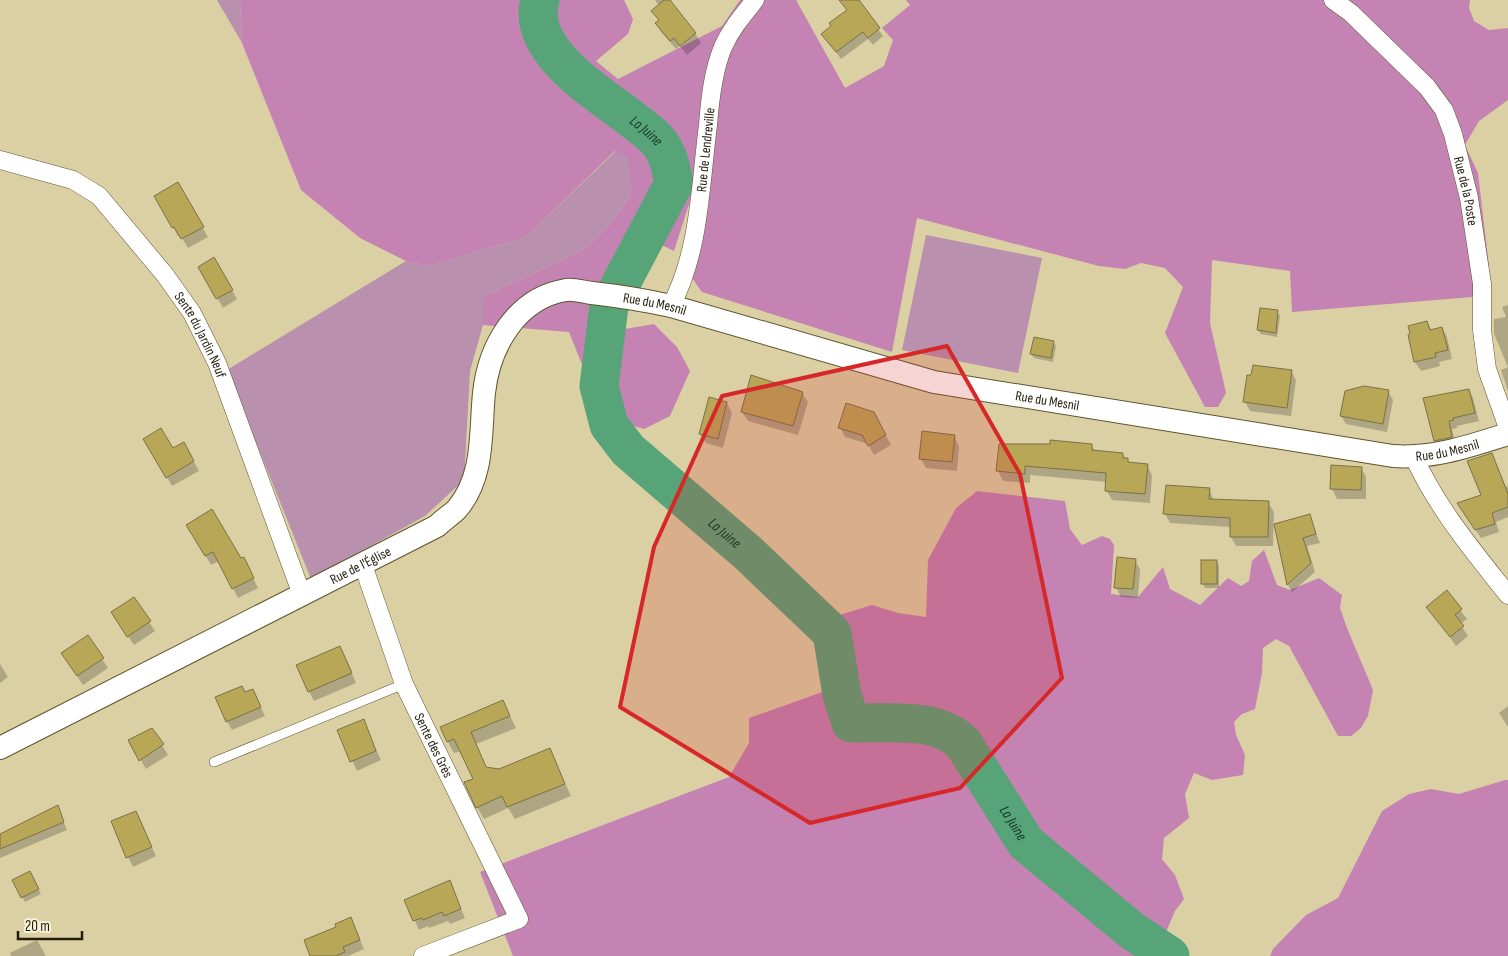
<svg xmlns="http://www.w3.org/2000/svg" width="1508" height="956" viewBox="0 0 1508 956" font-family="'Sofia Sans Condensed',sans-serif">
<rect width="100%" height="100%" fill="#dad0a4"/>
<!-- green -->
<g fill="#b990ad">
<polygon points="217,0 240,0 242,43"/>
<polygon points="616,151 629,158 631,196 610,224 585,249 483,297 483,325 470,371 464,480 425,516 311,579 227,370 406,261 429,266 526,237"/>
<polygon points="926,235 1042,258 1018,373 902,350"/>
</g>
<!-- forest -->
<g fill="#c483b3">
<polygon points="240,0 624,0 633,19 628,34 596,61 618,79 722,26 740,0 796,0 845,88 884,66 893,40 882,28 910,5 906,0 1470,0 1469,8 1474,21 1489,30 1508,28 1508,100 1479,121 1465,145 1478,173 1489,266 1472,297 1292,312 1290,271 1212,260 1210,323 1226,393 1218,407 1205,407 1165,333 1183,287 1165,268 1141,263 1125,269 1099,266 917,218 892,352 702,292 692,278 708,206 691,198 674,251 639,234 619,277 609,271 594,317 625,329 654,324 677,347 690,371 670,416 644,429 603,417 569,332 483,325 483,297 585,249 610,224 631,196 628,158 615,151 526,237 429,266 406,261 360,238 301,190 242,43"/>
<polygon points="977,491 1065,501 1070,529 1082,545 1102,536 1110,539 1114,545 1111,594 1138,597 1163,567 1170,589 1200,605 1228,578 1241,586 1249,581 1252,561 1264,550 1277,585 1290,590 1319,578 1342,595 1340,608 1347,628 1373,690 1368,716 1361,728 1351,736 1338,736 1289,646 1276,639 1263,648 1262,673 1255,709 1242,714 1234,722 1236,735 1245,755 1243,775 1212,780 1194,773 1185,794 1189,818 1164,838 1162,859 1175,875 1184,899 1175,911 1156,956 513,956 480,872 729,777 749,743 749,718 831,689 823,671 819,640 833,617 872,605 898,613 926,617 928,560 956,508"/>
<polygon points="1505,780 1508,780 1508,956 1270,956 1273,949 1306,915 1338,898 1382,811 1409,794 1431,789 1459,794"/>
</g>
<!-- shadow -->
<g fill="#0003">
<polygon points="655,0 672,0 670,2 695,33 701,43 687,55 680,46 676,49 662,33 656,24 659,21 653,11 659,6"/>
<polygon points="840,0 857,0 883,36 873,45 868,39 841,59 827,41 847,11"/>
<polygon points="177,184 208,237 188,248 180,235 178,236 156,196"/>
<polygon points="214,259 237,299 223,308 200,267"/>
<polygon points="1508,305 1508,367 1494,334 1494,319 1506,317 1502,307"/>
<polygon points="1277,312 1280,316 1277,337 1261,334 1258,330"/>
<polygon points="1427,322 1432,331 1442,328 1447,337 1452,359 1439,362 1440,366 1421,371 1415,362 1409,336"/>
<polygon points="1053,342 1056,346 1053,362 1034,358 1031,354"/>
<polygon points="1508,367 1508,391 1501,370"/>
<polygon points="1291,371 1296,380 1291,416 1250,411 1245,402"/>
<polygon points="1469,390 1473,398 1479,421 1457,426 1457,428 1452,429 1456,445 1439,448 1435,440"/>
<polygon points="1388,391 1393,400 1387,432 1346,424 1341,416"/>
<polygon points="802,393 808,402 798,435 748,421 742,412"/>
<polygon points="727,403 732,413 723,448 706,443 700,434"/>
<polygon points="879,423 891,445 874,455 868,444 845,437 840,427"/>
<polygon points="954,436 959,446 957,471 926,468 921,459"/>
<polygon points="145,439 173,450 184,444 199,471 172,486"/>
<polygon points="1091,445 1095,451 1122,454 1130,464 1147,465 1152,475 1150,503 1112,500 1106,490 1107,482 1030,475 1030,483 1003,481 998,471"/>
<polygon points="1491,454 1506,487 1508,486 1508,517 1496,522 1499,532 1481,538 1464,512 1482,495"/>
<polygon points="1332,466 1361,468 1366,477 1366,499 1337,499 1332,489"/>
<polygon points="1209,489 1214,501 1268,503 1274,512 1273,546 1236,546 1231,537 1231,527 1170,523 1165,514"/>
<polygon points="1309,515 1320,543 1307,546 1315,572 1292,592 1288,585 1275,525"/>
<polygon points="188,526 241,560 248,568 258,588 238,598 219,561 211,565"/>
<polygon points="1135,560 1140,569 1138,598 1121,597 1116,587"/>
<polygon points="1217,562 1219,566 1219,588 1205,588 1202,583"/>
<polygon points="1447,592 1467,619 1460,624 1468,636 1456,646 1428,607"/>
<polygon points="134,599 155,631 134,645 118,622"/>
<polygon points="87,637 108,668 83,685 68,663"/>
<polygon points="345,657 356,683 314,701 309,691"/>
<polygon points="0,664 8,677 0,683"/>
<polygon points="252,690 265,716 232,730 227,721 245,694"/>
<polygon points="503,702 516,728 476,744 487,768 499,770 550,750 571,796 515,819 508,808 484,819 477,807 475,779 461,751 454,753 448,742"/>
<polygon points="1508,706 1508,727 1499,713"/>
<polygon points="363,721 381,760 357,771 339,731"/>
<polygon points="152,729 168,755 146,769 130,741"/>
<polygon points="57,807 67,830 0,858 0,835"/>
<polygon points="136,812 156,856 133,867 128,857"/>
<polygon points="29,873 41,894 25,902 13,881"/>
<polygon points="449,882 465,918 450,924 448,921 429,928 428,926 419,930 406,900"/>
<polygon points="351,919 364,949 348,956 312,956 337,928"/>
<polygon points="37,940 46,956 11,956 10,953"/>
</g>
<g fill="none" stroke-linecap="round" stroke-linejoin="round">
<!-- river -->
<path stroke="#57a478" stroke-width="39" id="s1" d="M540 0C523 60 625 106 657 140 668 152 671 168 674 183L609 306 599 386 609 425 628 450 748 553 832 633 842 695 851 723C888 724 934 716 963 743L1026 843 1131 930 1170 956"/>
</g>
<!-- building -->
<g fill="#b9a758" stroke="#7b7148">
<polygon points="664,0 670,0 696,33 680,46 674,38 670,41 655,23 659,20 651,11"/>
<polygon points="839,0 859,0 880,28 868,38 863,32 836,52 821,34 831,26 829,23 847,10"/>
<polygon points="178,182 204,227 181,239 174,227 172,228 154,196"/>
<polygon points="214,257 233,290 216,299 198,267"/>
<polygon points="1260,308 1278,310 1276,333 1257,330"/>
<polygon points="1427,321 1430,330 1442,327 1448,350 1435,353 1436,357 1414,362 1408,335 1410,334 1408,326"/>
<polygon points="1034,337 1054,341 1051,358 1030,354"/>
<polygon points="1253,365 1292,370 1287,408 1243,402 1247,375 1251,375"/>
<polygon points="751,375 803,392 793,426 741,412"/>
<polygon points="1364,386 1389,390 1383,424 1340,416 1345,391"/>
<polygon points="1469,389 1475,413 1453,418 1454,420 1449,421 1452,437 1434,441 1423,398"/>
<polygon points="709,397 727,402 718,439 699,434"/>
<polygon points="846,403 874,412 886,435 868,446 862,435 838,428"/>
<polygon points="161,428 173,448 184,442 194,461 166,478 143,439"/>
<polygon points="922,431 955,435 952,462 919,459"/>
<polygon points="1050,440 1092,444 1092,450 1123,453 1123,458 1128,458 1128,462 1148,464 1145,494 1105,491 1106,473 1025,466 1025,474 996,471 999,444 1050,444"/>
<polygon points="1492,453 1508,494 1508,507 1492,513 1495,524 1475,530 1457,503 1481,495 1467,461"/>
<polygon points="1331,465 1362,467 1361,490 1330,489"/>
<polygon points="1166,485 1210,488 1209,499 1269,501 1268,537 1230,537 1230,518 1163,514"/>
<polygon points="212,509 241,558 244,557 254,578 232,589 213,552 205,556 186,525"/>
<polygon points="1310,514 1316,534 1303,538 1311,563 1287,585 1274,524"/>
<polygon points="1117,557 1136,559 1133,589 1114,588"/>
<rect x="1201" y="560" width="16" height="24"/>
<polygon points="1447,590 1462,609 1455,615 1464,626 1450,637 1426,607"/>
<polygon points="134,597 151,621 127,637 111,612"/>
<polygon points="88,635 104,658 77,676 61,653"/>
<polygon points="340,646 352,673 308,692 296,665"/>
<polygon points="242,686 245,692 253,689 261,707 226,722 215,697"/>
<polygon points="503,700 510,716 471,732 486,767 499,769 550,748 565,784 507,807 502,796 476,808 464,782 473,779 454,739 447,742 440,727"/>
<polygon points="364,719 376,751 350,762 337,730"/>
<polygon points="152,728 164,744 139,761 128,740"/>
<polygon points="58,805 64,822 0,849 0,834"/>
<polygon points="136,811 152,847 126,858 111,821"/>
<polygon points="30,871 39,889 21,898 12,880"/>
<polygon points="450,880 461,909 444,916 442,912 423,920 422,918 413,921 404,900"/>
<polygon points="351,917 360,940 343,947 345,952 336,956 310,956 304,940 336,927 335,924"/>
</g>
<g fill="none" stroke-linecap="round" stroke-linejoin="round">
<!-- service casing -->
<g stroke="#5f552d" stroke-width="10">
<polyline id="service" points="214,762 404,684"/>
</g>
<!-- minor casing -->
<g stroke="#5f552d" stroke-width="19">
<g id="minor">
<path id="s2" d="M1333 0 1351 13 1427 87 1444 110 1453 134 1469 198 1482 284V330L1487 369 1508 428"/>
<path id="s3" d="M0 160 73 180 99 196 165 275 192 313 217 363 302 595"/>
<path id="s4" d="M671 306C700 250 700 187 708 125 710 99 713 71 723 47 731 29 743 15 755 0"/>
<path d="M1414 457C1437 508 1474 552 1508 595"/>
<path id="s5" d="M363 565 404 684 519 919 423 956"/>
</g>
</g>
<!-- tertiary casing -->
<g stroke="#5f552d" stroke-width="24">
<g id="tertiary">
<path id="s6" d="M0 748 437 526C443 520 451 515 457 509 485 476 480 432 484 393 489 347 516 298 566 290 574 289 584 292 592 293 619 296 644 300 671 306L934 382 1393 456C1433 459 1470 446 1508 434"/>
</g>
</g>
<!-- service -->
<use href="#service" stroke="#fff" stroke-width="9"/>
<!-- minor -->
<use href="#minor" stroke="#fff" stroke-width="18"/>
<!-- tertiary -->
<use href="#tertiary" stroke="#fff" stroke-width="22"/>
</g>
<!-- marked area -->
<path fill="#d62828" fill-opacity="0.2" stroke="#d62828" stroke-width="4" stroke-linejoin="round" d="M947 346 1020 474 1062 678 960 788 810 823 620 707 654 547 722 396Z"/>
<g text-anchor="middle" stroke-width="4" stroke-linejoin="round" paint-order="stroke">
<!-- street labels -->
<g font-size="14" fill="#221e0d" stroke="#f6f1da">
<text dy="5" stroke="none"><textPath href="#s4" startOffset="161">Rue de Lendreville</textPath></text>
<text dy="5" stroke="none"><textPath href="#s2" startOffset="241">Rue de la Poste</textPath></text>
<text dy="5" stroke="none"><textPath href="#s6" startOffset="869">Rue du Mesnil</textPath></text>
<text dy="5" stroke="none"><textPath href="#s3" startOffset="279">Sente du Jardin Neuf</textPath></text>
<text dy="5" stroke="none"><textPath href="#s6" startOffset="1274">Rue du Mesnil</textPath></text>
<text dy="5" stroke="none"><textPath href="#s6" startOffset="1679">Rue du Mesnil</textPath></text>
<text dy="5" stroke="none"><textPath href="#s6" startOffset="404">Rue de l'Église</textPath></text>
<text dy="5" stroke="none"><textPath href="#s5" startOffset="194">Sente des Grès</textPath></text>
</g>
<!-- water labels -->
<g font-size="15" font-style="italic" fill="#163825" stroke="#f6f1da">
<text dy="5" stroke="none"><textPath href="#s1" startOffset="178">La Juine</textPath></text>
<text dy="5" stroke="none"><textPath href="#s1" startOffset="658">La Juine</textPath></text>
<text dy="5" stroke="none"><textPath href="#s1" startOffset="1108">La Juine</textPath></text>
</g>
</g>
<!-- scale -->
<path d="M18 931v8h64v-8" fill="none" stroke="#221e0d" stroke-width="2.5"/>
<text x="25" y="931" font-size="15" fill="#221e0d" stroke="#f6f1da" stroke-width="4" paint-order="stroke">20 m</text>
</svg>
